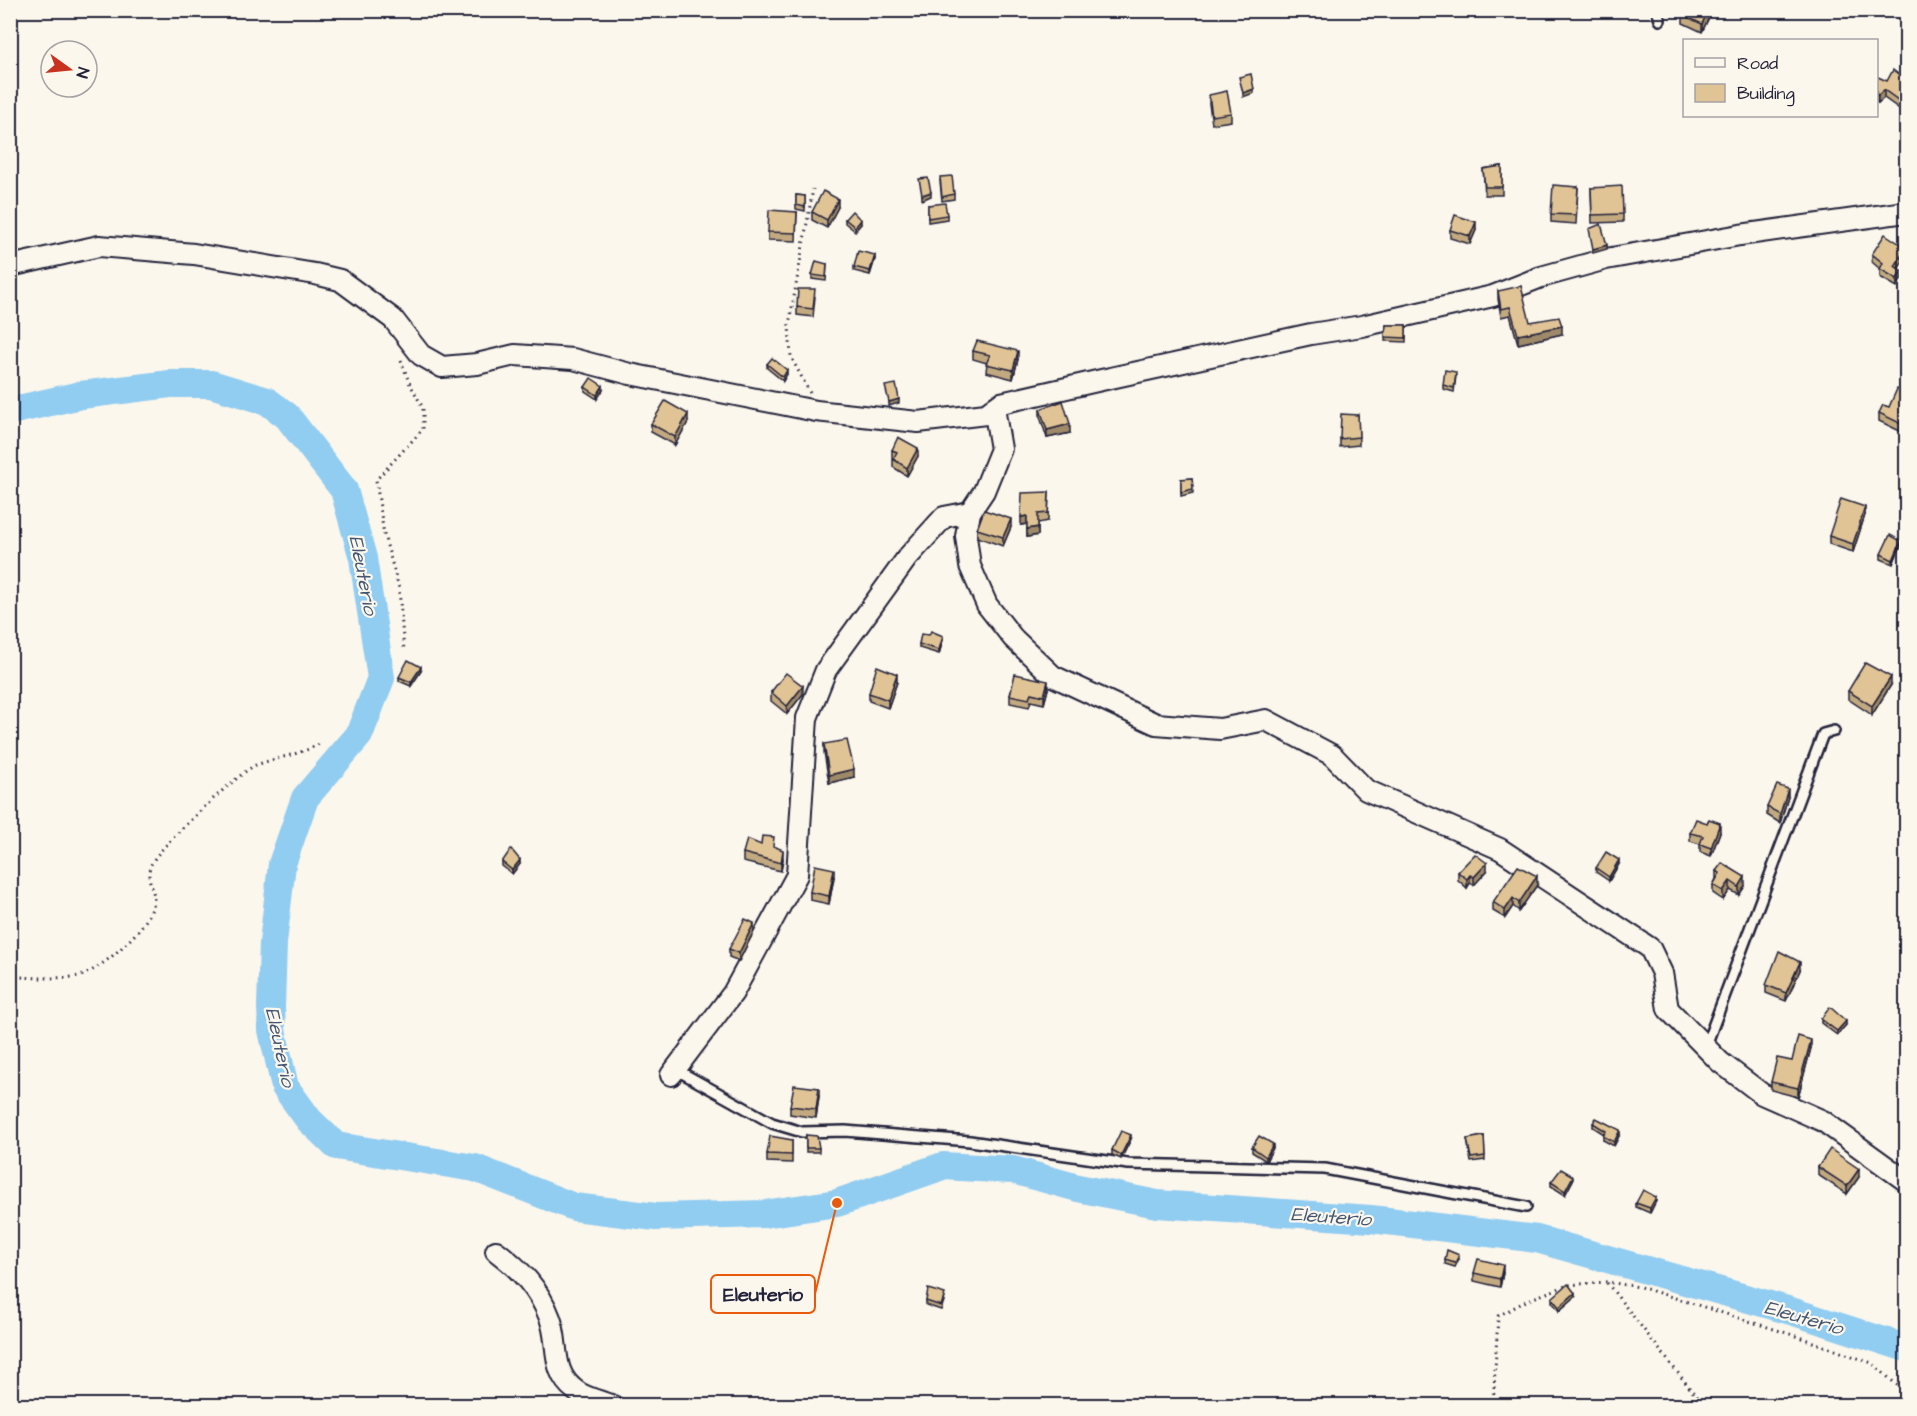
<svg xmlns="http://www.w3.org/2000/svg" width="1917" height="1416" viewBox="0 0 1917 1416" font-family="'Architects Daughter',sans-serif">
<rect width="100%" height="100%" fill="#fbf7ec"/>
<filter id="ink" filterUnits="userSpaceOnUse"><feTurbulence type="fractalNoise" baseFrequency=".0167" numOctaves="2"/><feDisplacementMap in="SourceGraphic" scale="12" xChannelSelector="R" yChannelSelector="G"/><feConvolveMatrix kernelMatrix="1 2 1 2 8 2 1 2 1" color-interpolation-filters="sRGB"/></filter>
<g filter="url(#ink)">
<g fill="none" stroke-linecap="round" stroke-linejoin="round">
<!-- river -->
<polyline stroke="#91ccf1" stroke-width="28" points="10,411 81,395 170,384 211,384 267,401 287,416 344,490 363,558 381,678 359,735 305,798 282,864 273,943 271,1007 272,1030 285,1087 309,1120 336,1146 475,1168 574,1207 656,1217 764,1214 837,1203 943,1166 1013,1170 1078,1188 1157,1204 1371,1219 1537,1239 1791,1311 1906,1348"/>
<!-- service casing -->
<g stroke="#22223b" stroke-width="14">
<g id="service">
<polyline points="1657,10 1660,20"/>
<polyline points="1705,1048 1823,734 1834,731"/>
<polyline points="675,1069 772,1123 802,1132 845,1131 970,1141 1128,1164 1325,1169 1526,1207"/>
</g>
</g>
<!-- minor casing -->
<g stroke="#22223b" stroke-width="24">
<g id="minor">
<polyline points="10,266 99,246 194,254 315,274 340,280 393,319 421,355 442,367 477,364 515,355 573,359 630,374 816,411 918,422 986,414 1001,403 1097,381 1311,334 1362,326 1493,296 1541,277 1606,259 1740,235 1906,212"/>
<polyline points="994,408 1001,449 984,491 970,512 966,536 970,566 987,605 1013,638 1053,676 1156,724 1220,729 1266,720 1332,755 1366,790 1500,849 1650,948 1662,973 1668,1009 1720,1062 1762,1094 1823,1121 1906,1181"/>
<polyline points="671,1075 733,993 797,875 807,718 826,670 907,558 944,517 970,512"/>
<path d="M496 1251C521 1270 539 1289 550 1318 560 1344 550 1371 575 1390 584 1398 601 1401 613 1406"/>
</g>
</g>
<!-- path -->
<g stroke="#22223b" stroke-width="3" stroke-dasharray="1.5 4.5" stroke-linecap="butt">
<polyline points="401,360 409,382 423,408 423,429 376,480 384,535 399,588 404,651"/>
<polyline points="810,393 791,357 789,325 813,189"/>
<path d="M10 975C21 979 73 979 83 975 105 966 148 928 153 905 158 888 140 878 155 858 167 841 239 772 256 765 278 757 300 755 321 743"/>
<polyline points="1607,1283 1704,1406"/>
<polyline points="10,1391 23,1406"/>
<polyline points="1493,1406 1498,1316 1528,1300 1568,1285 1606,1282 1640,1287 1793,1335 1872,1363 1906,1393"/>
</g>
<!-- service -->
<use href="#service" stroke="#fbf7ec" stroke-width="9"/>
<!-- minor -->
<use href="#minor" stroke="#fbf7ec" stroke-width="20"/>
</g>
<!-- wall -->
<g fill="#c2a980" stroke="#22223b" stroke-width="1.5">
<polygon points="1710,10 1710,15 1702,32 1683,23 1683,15"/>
<polygon points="1876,79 1887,81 1906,80 1906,110 1905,113 1884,98 1878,103 1876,102"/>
<polygon points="1209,95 1231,113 1231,121 1212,124 1209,104"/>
<polygon points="1502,166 1502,195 1485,195 1483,169"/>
<polygon points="940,181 954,194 954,199 942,201"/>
<polygon points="1578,187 1576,224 1551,222 1551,214"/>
<polygon points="1591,188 1623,214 1623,222 1592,223"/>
<polygon points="796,195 805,196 805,211 796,209"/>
<polygon points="928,205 947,215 947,219 928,222"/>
<polygon points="838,207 827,228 812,220 812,212"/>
<polygon points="797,212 796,241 768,240 768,232"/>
<polygon points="845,219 861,224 855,231 845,223"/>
<polygon points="1450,230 1476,230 1470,244 1450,238"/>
<polygon points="1872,254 1906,256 1898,269 1901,279 1897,287 1880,277 1880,269 1872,262"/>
<polygon points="875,259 870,275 854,271 854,267"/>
<polygon points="827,264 826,281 812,279 812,275"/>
<polygon points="1498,291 1530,322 1562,334 1518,344 1510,315 1501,317 1498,299"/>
<polygon points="815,297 813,317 797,315 797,307"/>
<polygon points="1386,325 1406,325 1406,342 1385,341"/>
<polygon points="973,351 1018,359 1013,379 986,372 987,363 973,359"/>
<polygon points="767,364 787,374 783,381 767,368"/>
<polygon points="1456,376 1454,392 1443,389 1443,385"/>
<polygon points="585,387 603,390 597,399 585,391"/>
<polygon points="1906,394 1906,434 1879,421 1879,413 1889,407"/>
<polygon points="1040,409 1070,433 1047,438 1040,417"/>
<polygon points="1358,415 1359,445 1340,447 1340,439"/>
<polygon points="688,422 675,445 651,432 651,424"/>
<polygon points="892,450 918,456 907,476 893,467 893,458 892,458"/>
<polygon points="1192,478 1193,493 1181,496 1181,479"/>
<polygon points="1049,492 1048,521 1038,523 1038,535 1027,537 1027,524 1021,525"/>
<polygon points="1865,515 1853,552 1829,544 1829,536"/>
<polygon points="1011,527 1003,546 977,537 977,529"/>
<polygon points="1901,545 1893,564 1881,559 1881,554"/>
<polygon points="929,635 943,640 939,654 919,648 919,644"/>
<polygon points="421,671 411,686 399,681 399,677"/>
<polygon points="897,682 888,708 869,701 869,693"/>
<polygon points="1891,685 1872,715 1848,699 1848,691"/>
<polygon points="1048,689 1044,704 1031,701 1029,707 1010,703 1010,695"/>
<polygon points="771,692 803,694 787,714 771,701"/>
<polygon points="824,744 854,777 829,783 824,752"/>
<polygon points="1788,797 1780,823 1767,815 1767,807"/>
<polygon points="1720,832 1711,856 1700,852 1700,844 1690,841 1690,833"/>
<polygon points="761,845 774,847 783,859 781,871 743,862 743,853"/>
<polygon points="502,862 520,864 512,874 502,866"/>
<polygon points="1619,864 1609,881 1596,872 1596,868"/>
<polygon points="1487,871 1474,885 1470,883 1467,888 1458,880 1458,872"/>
<polygon points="1716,871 1745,886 1739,895 1730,890 1723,900 1713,893 1713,885 1716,879"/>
<polygon points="834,877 829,904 810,900 810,892"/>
<polygon points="1537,885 1519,911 1513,906 1505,918 1493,911 1493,902"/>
<polygon points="754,931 739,961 729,957 729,949"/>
<polygon points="1800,970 1786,1001 1766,993 1766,985"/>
<polygon points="1821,1019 1846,1025 1837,1035 1821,1023"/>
<polygon points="1811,1048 1798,1097 1771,1090 1771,1082"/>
<polygon points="819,1096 816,1118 790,1114 790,1106"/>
<polygon points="1593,1123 1620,1134 1614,1146 1603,1140 1603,1136 1604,1134 1593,1127"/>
<polygon points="806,1135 819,1148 819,1152 806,1152"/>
<polygon points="1484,1136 1485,1160 1471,1162 1467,1139"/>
<polygon points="1131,1139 1121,1159 1112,1155 1112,1150"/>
<polygon points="792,1140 792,1163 767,1162 767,1154"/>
<polygon points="1252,1147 1273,1148 1266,1161 1252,1152"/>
<polygon points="1818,1167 1859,1177 1847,1194 1818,1175"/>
<polygon points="1573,1180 1565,1195 1551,1186 1551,1182"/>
<polygon points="1656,1201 1650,1213 1636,1207 1636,1203"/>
<polygon points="1459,1259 1455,1267 1445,1264 1445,1260"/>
<polygon points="1474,1273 1503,1273 1500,1287 1474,1281"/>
<polygon points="1575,1297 1559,1311 1552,1302 1552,1298"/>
<polygon points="945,1298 941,1310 926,1305 926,1301"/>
</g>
<!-- shaded-wall -->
<g fill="#9e8968" stroke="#22223b" stroke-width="1.5">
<polygon points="1708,10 1710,10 1710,15 1702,32 1702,24"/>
<polygon points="1254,89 1254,93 1243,97 1243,93"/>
<polygon points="1884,90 1884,98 1878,103 1878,95"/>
<polygon points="1906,102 1906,110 1905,113 1905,105"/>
<polygon points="931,192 931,196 922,200 922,195"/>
<polygon points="838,199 838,207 827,228 827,220"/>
<polygon points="861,220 861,224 855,231 855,227"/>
<polygon points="1476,222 1476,230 1470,244 1470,236"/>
<polygon points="1607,245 1607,249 1593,253 1593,249"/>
<polygon points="1906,248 1906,256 1895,274 1895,266"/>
<polygon points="875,255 875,259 870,275 870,271"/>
<polygon points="1901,271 1901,279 1897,287 1897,279"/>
<polygon points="1562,326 1562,334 1518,344 1518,335"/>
<polygon points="1018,351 1018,359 1013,379 1013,370"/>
<polygon points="787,370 787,374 783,381 783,377"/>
<polygon points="603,386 603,390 597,399 597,395"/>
<polygon points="899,399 899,403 889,406 889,402"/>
<polygon points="688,414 688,422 675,445 675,437"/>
<polygon points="1070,424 1070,433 1047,438 1047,430"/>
<polygon points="918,448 918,456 907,476 907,468"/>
<polygon points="1865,507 1865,515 1853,552 1853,544"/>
<polygon points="1027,516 1027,524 1021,525 1021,517"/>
<polygon points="1011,519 1011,527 1003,546 1003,537"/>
<polygon points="1038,527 1038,535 1027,537 1027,529"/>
<polygon points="1901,541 1901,545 1893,564 1893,560"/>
<polygon points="943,636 943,640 939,654 939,650"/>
<polygon points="421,667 421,671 411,686 411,682"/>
<polygon points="897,674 897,682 888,708 888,700"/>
<polygon points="1891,677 1891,685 1872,715 1872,706"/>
<polygon points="1048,681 1048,689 1044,704 1044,696"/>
<polygon points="803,686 803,694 787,714 787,706"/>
<polygon points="854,769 854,777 829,783 829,775"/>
<polygon points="1788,789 1788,797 1780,823 1780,814"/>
<polygon points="1720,823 1720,832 1711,856 1711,848"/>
<polygon points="783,850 783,859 781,871 781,863"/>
<polygon points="520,860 520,864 512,874 512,870"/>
<polygon points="1619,860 1619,864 1609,881 1609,877"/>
<polygon points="1487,863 1487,871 1474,885 1474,877"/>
<polygon points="834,869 834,877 829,904 829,896"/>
<polygon points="1470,875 1470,883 1467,888 1467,879"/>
<polygon points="1537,876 1537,885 1519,911 1519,903"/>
<polygon points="1745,877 1745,886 1739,895 1739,887"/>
<polygon points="1730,881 1730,890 1723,900 1723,891"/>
<polygon points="1513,898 1513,906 1505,918 1505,910"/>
<polygon points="754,923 754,931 739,961 739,953"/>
<polygon points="1800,962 1800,970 1786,1001 1786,993"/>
<polygon points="1846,1021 1846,1025 1837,1035 1837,1031"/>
<polygon points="1811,1040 1811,1048 1798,1097 1798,1088"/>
<polygon points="819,1088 819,1096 816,1118 816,1109"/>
<polygon points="1620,1130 1620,1134 1614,1146 1614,1142"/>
<polygon points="1131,1135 1131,1139 1121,1159 1121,1155"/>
<polygon points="1273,1144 1273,1148 1266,1161 1266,1157"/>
<polygon points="1859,1169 1859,1177 1847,1194 1847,1186"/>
<polygon points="1573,1176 1573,1180 1565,1195 1565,1191"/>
<polygon points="1656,1197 1656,1201 1650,1213 1650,1208"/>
<polygon points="1503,1265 1503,1273 1500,1287 1500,1279"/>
<polygon points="1575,1293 1575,1297 1559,1311 1559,1307"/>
</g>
<!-- building -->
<g fill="#e1c495" stroke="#22223b" stroke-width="1.5">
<polygon points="1685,10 1708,10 1702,24 1683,15"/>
<polygon points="1893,70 1906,80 1906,102 1905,105 1884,90 1878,95 1876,94 1876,79 1878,77 1887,81"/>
<polygon points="1251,74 1254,89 1243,93 1239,77"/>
<polygon points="1227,91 1231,113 1212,116 1209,95"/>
<polygon points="1502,166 1502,187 1485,187 1483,169"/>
<polygon points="952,176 954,194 942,197 940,177"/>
<polygon points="928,178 931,192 922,195 919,179"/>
<polygon points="1553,185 1578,187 1576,215 1551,214"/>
<polygon points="1622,186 1623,214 1592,215 1591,188"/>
<polygon points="823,191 838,199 827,220 812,212"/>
<polygon points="796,195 805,196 805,207 796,205"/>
<polygon points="945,203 947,215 928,218 928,205"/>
<polygon points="769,210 797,212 796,233 768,232"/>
<polygon points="852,211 861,220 855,227 845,219"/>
<polygon points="1455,215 1476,222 1470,236 1450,230"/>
<polygon points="1601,224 1607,245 1593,249 1589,229"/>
<polygon points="1885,234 1906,248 1895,266 1901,271 1897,279 1880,269 1883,263 1872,254"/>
<polygon points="858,251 875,255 870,271 854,267"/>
<polygon points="816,261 827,264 826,277 812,275"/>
<polygon points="1521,286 1530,322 1559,317 1562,326 1518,335 1510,307 1501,309 1498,291"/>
<polygon points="798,289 815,289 813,309 797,307"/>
<polygon points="1386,325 1406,325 1406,338 1385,337"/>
<polygon points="977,341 1018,351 1013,370 986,364 990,355 973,351"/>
<polygon points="772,358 787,370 783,377 767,364"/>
<polygon points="1445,370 1456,372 1454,388 1443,385"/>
<polygon points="591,378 603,386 597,395 585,387"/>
<polygon points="896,384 899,399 889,402 885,386"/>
<polygon points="1897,389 1906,394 1906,426 1879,413 1883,405 1889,407"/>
<polygon points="665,401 688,414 675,437 651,424"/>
<polygon points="1063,401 1070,424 1047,430 1040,409"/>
<polygon points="1341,414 1358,415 1359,437 1340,439"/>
<polygon points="898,437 918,448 907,468 893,459 897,452 892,450"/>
<polygon points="1192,478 1193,489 1181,492 1181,479"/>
<polygon points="1049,492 1048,513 1038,514 1038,527 1027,529 1027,516 1021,517 1022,493"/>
<polygon points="1841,499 1865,507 1853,544 1829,536"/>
<polygon points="984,510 1011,519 1003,537 977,529"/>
<polygon points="1890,535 1901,541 1893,560 1881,554"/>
<polygon points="931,631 943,636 939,650 919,644 921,634 929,635"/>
<polygon points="408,660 421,667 411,682 399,677"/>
<polygon points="1865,663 1891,677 1872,706 1848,691"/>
<polygon points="877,666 897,674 888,700 869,693"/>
<polygon points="786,673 803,686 787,706 771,692"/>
<polygon points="1015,674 1048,681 1044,696 1031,693 1029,699 1010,695"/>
<polygon points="847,740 854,769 829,775 824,744"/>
<polygon points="1777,785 1788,789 1780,814 1767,807"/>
<polygon points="1696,819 1707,823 1709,819 1720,823 1711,848 1700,844 1703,836 1690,833"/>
<polygon points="762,836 774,837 773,846 783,850 781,863 743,853 747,839 761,845"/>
<polygon points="511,849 520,860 512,870 502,862"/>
<polygon points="1606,852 1619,860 1609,877 1596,868"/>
<polygon points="1475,854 1487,863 1474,877 1470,875 1467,879 1458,872"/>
<polygon points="1722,863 1745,877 1739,887 1730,881 1723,891 1713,885 1720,873 1716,871"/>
<polygon points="815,865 834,869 829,896 810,892"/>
<polygon points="1518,866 1537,876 1519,903 1513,898 1505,910 1493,902"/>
<polygon points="745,919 754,923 739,953 729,949"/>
<polygon points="1779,951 1800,962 1786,993 1766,985"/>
<polygon points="1830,1007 1846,1021 1837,1031 1821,1019"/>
<polygon points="1798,1036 1811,1040 1798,1088 1771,1082 1777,1058 1792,1061"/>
<polygon points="794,1085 819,1088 816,1109 790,1106"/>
<polygon points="1596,1118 1620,1130 1614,1142 1603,1136 1606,1131 1593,1123"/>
<polygon points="1121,1131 1131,1135 1121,1155 1112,1150"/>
<polygon points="806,1135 817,1136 819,1148 806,1148"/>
<polygon points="770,1136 792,1140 792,1155 767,1154"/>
<polygon points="1259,1136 1273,1144 1266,1157 1252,1147"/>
<polygon points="1484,1136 1485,1156 1471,1158 1467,1139"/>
<polygon points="1830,1149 1859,1169 1847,1186 1818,1167"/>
<polygon points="1561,1169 1573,1176 1565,1191 1551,1182"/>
<polygon points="1643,1190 1656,1197 1650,1208 1636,1203"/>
<polygon points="1447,1250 1459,1255 1455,1263 1445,1260"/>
<polygon points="1478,1259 1503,1265 1500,1279 1474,1273"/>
<polygon points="1568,1284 1575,1293 1559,1307 1552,1298"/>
<polygon points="928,1289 945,1294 941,1306 926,1301"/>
<polygon points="1106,1401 1112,1406 1102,1406"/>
</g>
</g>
<g text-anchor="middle" stroke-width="4.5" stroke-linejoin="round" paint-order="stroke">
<!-- water labels -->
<g font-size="20" font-style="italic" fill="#435572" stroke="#fbf7ec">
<text transform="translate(364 575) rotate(79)" y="7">Eleuterio</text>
<text transform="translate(281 1047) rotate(78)" y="7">Eleuterio</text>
<text transform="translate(1331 1216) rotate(4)" y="7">Eleuterio</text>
<text transform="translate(1804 1317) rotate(16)" y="7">Eleuterio</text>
</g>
</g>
<!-- callouts -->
<path fill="none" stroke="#e8590c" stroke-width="2" d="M837 1203L815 1294"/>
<circle fill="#e8590c" stroke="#fbf7ec" stroke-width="2" cx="837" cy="1203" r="6"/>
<rect fill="#fbf7ec" stroke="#e8590c" stroke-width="2" x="711" y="1275" width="104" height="38" rx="6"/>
<g font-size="20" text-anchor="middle" font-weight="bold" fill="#22223b">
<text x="763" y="1301">Eleuterio</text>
</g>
<!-- margin -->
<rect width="1917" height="1416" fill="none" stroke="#fbf7ec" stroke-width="36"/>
<rect x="18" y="18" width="1881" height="1380" fill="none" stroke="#22223b" stroke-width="2" filter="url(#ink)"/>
<!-- legend -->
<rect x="1683" y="39" width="195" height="78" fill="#fbf7ec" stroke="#a4a2a5" stroke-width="1.5"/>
<rect x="1695" y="58" width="30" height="9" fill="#fbf7ec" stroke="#a4a2a5" stroke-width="1.5"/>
<text x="1737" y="69" font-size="18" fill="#22223b">Road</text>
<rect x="1695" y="84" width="30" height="18" fill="#e1c495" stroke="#a4a2a5" stroke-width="1.5"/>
<text x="1737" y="99" font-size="18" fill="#22223b">Building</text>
<!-- north arrow -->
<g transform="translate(69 69) rotate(105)"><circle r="28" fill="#fbf7ec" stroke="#a4a2a5" stroke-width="1.5"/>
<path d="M0-4.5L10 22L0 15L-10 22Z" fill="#c8321e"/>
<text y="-9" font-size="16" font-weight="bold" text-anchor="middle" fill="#22223b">N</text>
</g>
</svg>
